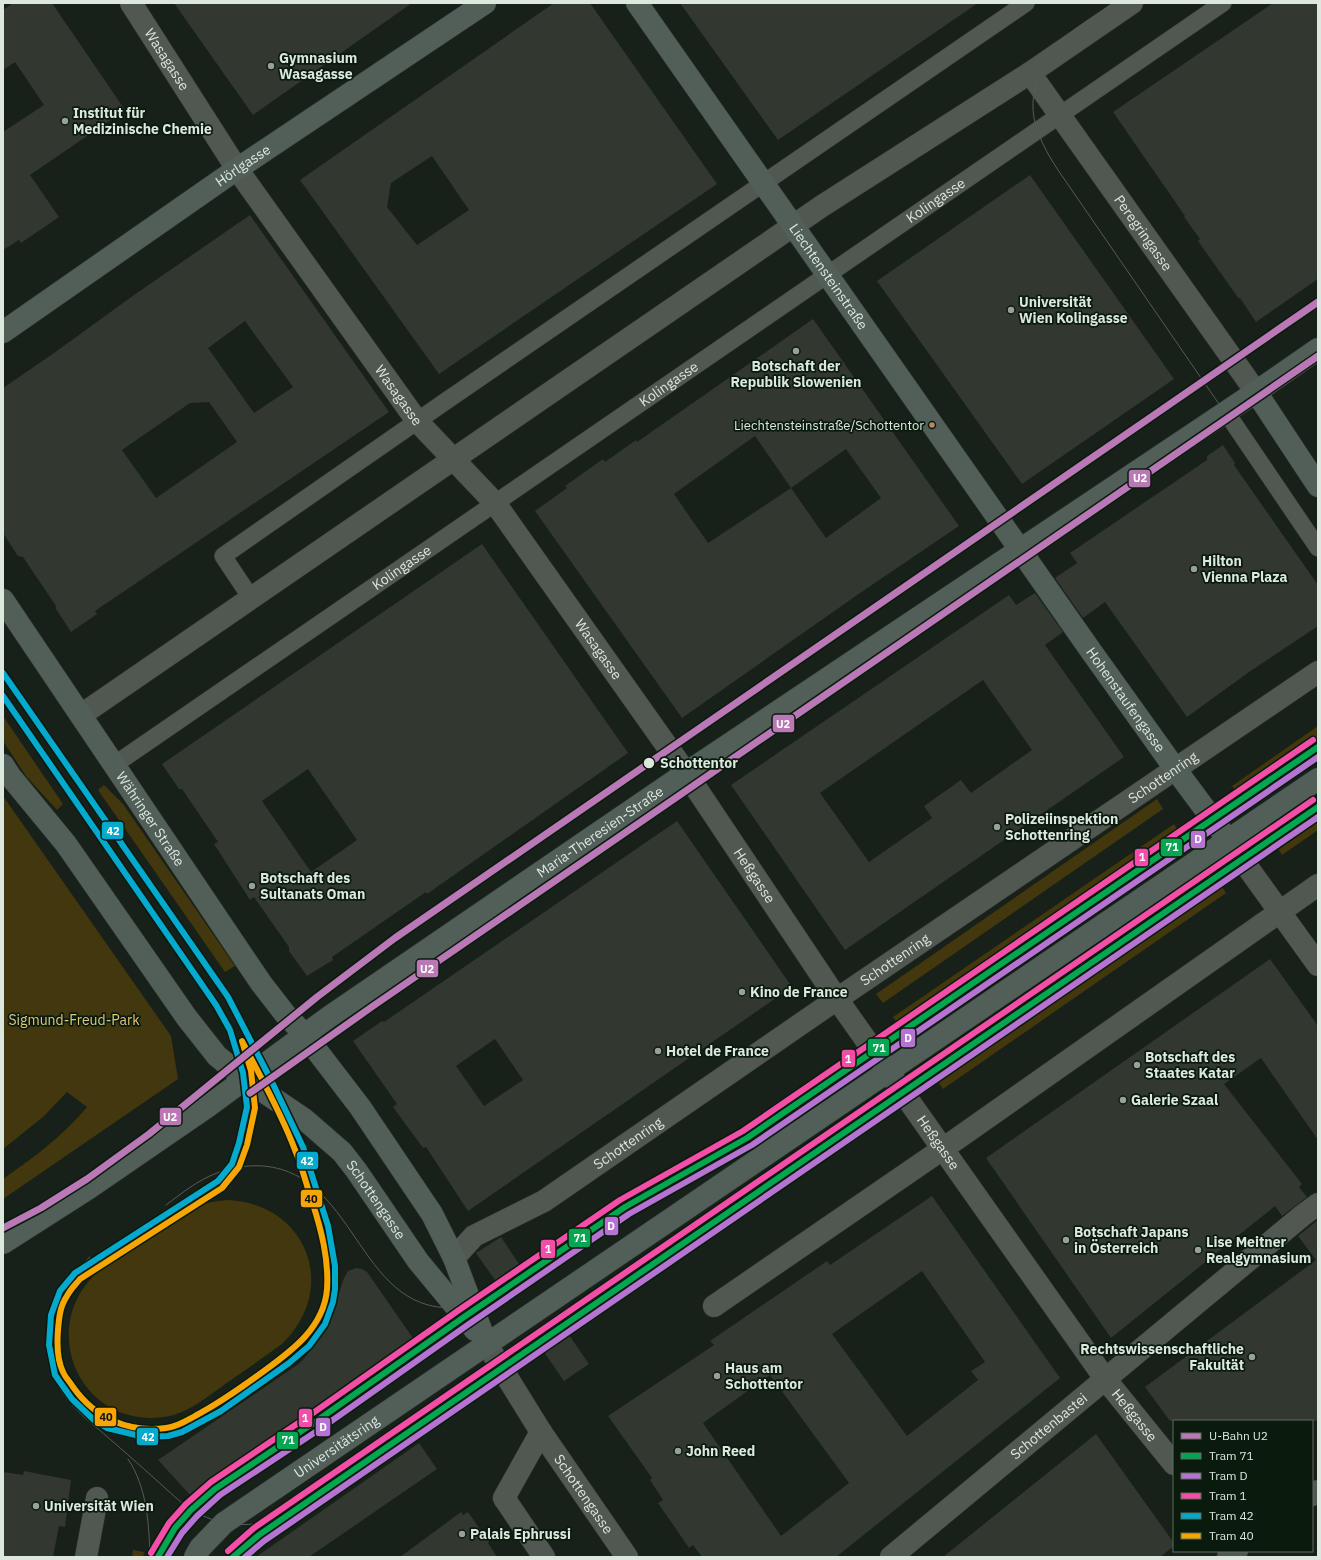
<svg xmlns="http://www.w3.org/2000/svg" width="1321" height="1560" viewBox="0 0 1321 1560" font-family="'IBM Plex Sans',sans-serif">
<rect width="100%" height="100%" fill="#172019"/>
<!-- green -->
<g fill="#43370d">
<polygon points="3,716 63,804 57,810 26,776 3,741"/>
<polygon points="1318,726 1318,740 1239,795 1232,786"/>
<polygon points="104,785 123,804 235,966 225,972 98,790"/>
<path d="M3 796 171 1036 178 1079 3 1199V1179C33 1158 63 1136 87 1107L67 1092 43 1117 3 1149Z"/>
<polygon points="1157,799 1163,809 883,1003 876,994"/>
<polygon points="1318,817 1318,830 1282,855 1276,845"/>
<polygon points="1174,824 1180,834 900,1027 893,1017"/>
<polygon points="1220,884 1226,893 943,1089 937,1080"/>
<path d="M229 1200C308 1205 339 1289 282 1344 264 1357 246 1370 228 1382 208 1396 188 1414 164 1417 79 1429 35 1325 100 1270L188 1210C202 1203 214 1201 229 1200Z"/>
<polygon points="133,1550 144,1552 143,1557 132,1557"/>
</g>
<!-- building -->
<g fill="#323730" fill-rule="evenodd">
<polygon points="13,3 52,3 125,110 30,175 59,217 21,243 19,240 3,250 3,132 44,105 15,62 3,70 3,10"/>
<polygon points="174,3 412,3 253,115"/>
<path d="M554 3H590L717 184 439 374 300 180ZM432 156 469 210 417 245 387 207 391 183Z"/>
<polygon points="680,3 978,3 778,140"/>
<polygon points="1273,3 1318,3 1318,279 1256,322 1240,298 1239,299 1198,241 1200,239 1184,217 1185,216 1113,112"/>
<polygon points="1030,175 1174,379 1022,484 877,281"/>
<path d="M250 215 389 412 95 611 97 614 71 632 56 609V606L23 557 18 556 3 533V388L54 353 134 295ZM245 321 293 387 254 413 208 348ZM209 402 237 442 156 498 122 450 190 403Z"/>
<path d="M813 319 959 526 863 591 682 718 535 511 567 488 565 486 603 459 605 462 636 440 637 442ZM755 436 791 488 708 543 674 494ZM846 449 881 498 826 538 791 488Z"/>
<polygon points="1223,445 1235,463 1234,465 1318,585 1318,626 1249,672 1187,717 1105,602 1083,618 1055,578 1077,563 1070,553 1207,460 1207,456"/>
<path d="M482 544 628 753 427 894 426 892 332 957 333 960 307 976 289 951V947L254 897 250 900 214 844 218 842 182 789H179L162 764ZM308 769 357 840 311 872 262 801Z"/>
<path d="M1035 593 1063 632 1045 645 1124 757 845 950 731 785 1009 595 1016 605ZM983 680 1032 750 971 793 961 780 924 806 932 818 869 862 820 793Z"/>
<path d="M677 821 792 987 468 1211 426 1147 423 1148 393 1107 397 1104 353 1041 382 1021 384 1022ZM495 1039 523 1080 484 1106 456 1066Z"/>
<polygon points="1270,959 1318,1026 1318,1140 1261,1058 1224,1084 1302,1184 1299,1187 1307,1197 1282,1216 1275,1206 1111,1338 986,1158"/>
<path d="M932 1196 1060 1378 836 1557H702L693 1545 689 1548 658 1503 663 1500 650 1480 652 1478 608 1416 714 1345 710 1341 827 1261 830 1265ZM922 1271 985 1362 971 1371 978 1380 907 1436 832 1334ZM770 1375 849 1483 781 1536 703 1423Z"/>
<polygon points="1318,1220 1318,1421 1170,1421 1145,1387 1316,1260 1298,1236"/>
<polygon points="501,1237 521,1267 497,1283 476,1253"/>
<polygon points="356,1268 362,1269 367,1272 415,1341 191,1496 158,1460 300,1363 316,1344 327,1329 344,1278 348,1271"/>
<polygon points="569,1335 589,1364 564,1381 544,1352"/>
<polygon points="1096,1434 1174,1543 1174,1546 1160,1557 943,1557"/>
<polygon points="419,1443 437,1469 309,1557 256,1557"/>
<polygon points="24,1471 71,1480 65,1527 59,1526 53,1557 3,1557 3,1472 23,1475"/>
<polygon points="461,1512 463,1515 468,1512 489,1542 488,1543 497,1557 400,1557"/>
</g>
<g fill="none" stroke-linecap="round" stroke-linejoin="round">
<!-- lane casing -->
<g stroke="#323934" stroke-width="18">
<g id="lane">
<polyline points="1226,412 1318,548"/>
<polyline points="251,598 223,556 446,401 1026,3"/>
<path id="s1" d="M114 765 1223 3"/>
</g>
</g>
<!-- street casing -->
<g stroke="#323934" stroke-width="23">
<g id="street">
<path id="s2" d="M131 3 237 169 417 421 495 503 686 773 837 999 1106 1380 1174 1464"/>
<path id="s3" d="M1030 73 1256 392"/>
<polyline points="81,715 822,206 1030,73 1132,3"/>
<polyline points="1228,840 1318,965"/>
<path id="s4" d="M454 1258 474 1236 544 1201 837 999 1318 672"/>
<polyline points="714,1306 944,1148 1318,885"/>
<path id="s5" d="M486 1343 541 1432 627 1557"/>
<polyline points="541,1432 504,1498 544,1557"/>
<polyline points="1312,1495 1318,1491"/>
<polyline points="86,1557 97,1498"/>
<path id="s6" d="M891 1557 1303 1215 1318 1204"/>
<polyline points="1228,1557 1237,1551"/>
</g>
</g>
<!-- secondary casing -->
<g stroke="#323934" stroke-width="23">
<g id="secondary">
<path id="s7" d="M637 3 1091 651 1176 770 1228 840"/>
<path id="s8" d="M3 332 237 169 485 3"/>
<polyline points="1256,392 1318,486"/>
<path id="s9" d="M3 600 261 983 285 1014 304 1034 360 1107 432 1214 454 1258 486 1343"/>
<path id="s10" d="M3 765 10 776 66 844 187 1018 217 1056 245 1079 304 1119 342 1152 356 1170 418 1261 475 1330"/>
<path id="s11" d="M3 1243 89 1188 207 1107 329 1017 686 773 1256 392 1318 349"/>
<path id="s12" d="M195 1557 200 1548 224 1523 1318 779"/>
</g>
</g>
<!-- lane -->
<use href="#lane" stroke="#515852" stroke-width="17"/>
<!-- street -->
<use href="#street" stroke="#515852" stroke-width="22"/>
<!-- secondary -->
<use href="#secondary" stroke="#525e58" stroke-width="22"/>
<!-- tram -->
<g stroke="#555c56" stroke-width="1">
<path d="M1114 3C1101 12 1086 21 1074 30 1043 54 1023 94 1038 132 1043 146 1050 158 1058 170L1318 548"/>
<path d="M166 1205C182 1193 198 1180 217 1173 232 1167 248 1165 264 1166 360 1175 358 1320 463 1307 484 1304 504 1289 521 1277 539 1265 557 1253 574 1242"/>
<path d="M90 1257C69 1276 57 1296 52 1324 49 1343 49 1366 57 1383 68 1407 92 1423 111 1440 133 1459 154 1478 175 1497 180 1501 186 1507 192 1510 216 1525 248 1529 275 1519 290 1513 304 1503 318 1495"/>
<path d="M128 1459C147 1487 149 1524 150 1557"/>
</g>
<!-- tram-1 casing -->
<g stroke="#0a1b0d" stroke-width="9">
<g id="tram-1">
<polyline points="158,1557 175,1528 191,1510 215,1489 318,1420 464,1317 625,1207 747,1138 1318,747"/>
<polyline points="233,1557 259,1535 1318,807"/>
</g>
</g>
<!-- tram-2 casing -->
<g stroke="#0a1b0d" stroke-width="9">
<g id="tram-2">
<polyline points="167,1557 182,1533 197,1516 220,1495 323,1427 469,1324 629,1214 752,1145 1318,757"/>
<polyline points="245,1557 264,1541 1318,817"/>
</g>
</g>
<!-- tram-3 casing -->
<g stroke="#0a1b0d" stroke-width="9">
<g id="tram-3">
<polyline points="228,1551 254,1528 1313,800"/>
<polyline points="151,1553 169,1523 186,1504 211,1482 313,1413 459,1310 620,1200 743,1131 1313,740"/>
</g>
</g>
<!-- tram-4 casing -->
<g stroke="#0a1b0d" stroke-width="9">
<polyline id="tram-4" points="3,673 228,997 272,1082 303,1147 328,1226 335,1266 335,1289 333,1302 325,1324 309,1346 289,1363 221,1411 182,1432 168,1436 144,1437 107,1428 94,1420 72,1399 55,1375 49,1345 51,1315 60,1291 75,1273 218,1181 232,1164 239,1143 247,1107 243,1073 230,1030 216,1005 3,696"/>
</g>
<!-- tram-5 casing -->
<g stroke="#0a1b0d" stroke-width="9">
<path id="tram-5" d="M242 1041C260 1076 281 1112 295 1150 302 1166 306 1184 312 1201 321 1229 329 1259 327 1289 324 1327 293 1350 264 1371 242 1387 220 1403 195 1416 186 1421 177 1427 166 1428 128 1433 95 1418 73 1387 70 1382 65 1377 63 1372 57 1360 57 1343 58 1330 59 1318 60 1306 67 1296 70 1290 76 1284 80 1279L222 1188 239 1167 247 1145 255 1108 251 1071Z"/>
</g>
<!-- tram-1 -->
<use href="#tram-1" stroke="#00a651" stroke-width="6"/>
<!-- tram-2 -->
<use href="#tram-2" stroke="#b673d3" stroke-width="6"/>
<!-- tram-3 -->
<use href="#tram-3" stroke="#f54da8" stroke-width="6"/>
<!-- tram-4 -->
<use href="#tram-4" stroke="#00a9ce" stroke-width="6"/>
<!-- tram-5 -->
<use href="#tram-5" stroke="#f7a600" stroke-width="6"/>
<!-- metro-1 casing -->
<g stroke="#0a1b0d" stroke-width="10">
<g id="metro-1">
<polyline points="250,1093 373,1006 1318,356"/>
<polyline points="3,1228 41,1208 87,1179 149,1134 317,997 395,938 1318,302"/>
</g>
</g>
<!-- metro-1 -->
<use href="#metro-1" stroke="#bb78b7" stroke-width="7"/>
</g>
<!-- markers -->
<g fill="#97a198" stroke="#0a1b0d" stroke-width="1.5">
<circle cx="271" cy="66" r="4"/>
<circle cx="65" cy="121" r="4"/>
<circle cx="1011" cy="310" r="4"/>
<circle cx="796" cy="351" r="4"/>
<circle cx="1194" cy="569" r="4"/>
<circle cx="997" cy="827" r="4"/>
<circle cx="252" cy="886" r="4"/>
<circle cx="742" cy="992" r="4"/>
<circle cx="658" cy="1051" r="4"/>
<circle cx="1137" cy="1065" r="4"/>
<circle cx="1123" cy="1100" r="4"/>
<circle cx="1066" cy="1240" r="4"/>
<circle cx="1198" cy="1250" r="4"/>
<circle cx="1252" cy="1357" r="4"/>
<circle cx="717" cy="1376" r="4"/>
<circle cx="678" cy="1451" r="4"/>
<circle cx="36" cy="1506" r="4"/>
<circle cx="462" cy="1534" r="4"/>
</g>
<circle fill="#bb8660" stroke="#0a1b0d" stroke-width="1.5" cx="932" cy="425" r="3.5"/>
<circle fill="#dce7dd" stroke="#0a1b0d" stroke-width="1.5" cx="649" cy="763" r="6"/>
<g text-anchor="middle" stroke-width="3.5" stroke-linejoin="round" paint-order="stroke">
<!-- bus labels -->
<g font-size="13" fill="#dce7dd" stroke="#0a1b0d" text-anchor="end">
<text x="924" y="430">Liechtensteinstraße/Schottentor</text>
</g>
<!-- poi labels -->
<g font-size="14" font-weight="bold" fill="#dce7dd" stroke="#0a1b0d" text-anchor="start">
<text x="279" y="63">Gymnasium<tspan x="279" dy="16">Wasagasse</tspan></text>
<text x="73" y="118">Institut für<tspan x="73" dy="16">Medizinische Chemie</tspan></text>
<text x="1019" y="307">Universität<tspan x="1019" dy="16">Wien Kolingasse</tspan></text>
<text x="796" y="371" text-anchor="middle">Botschaft der<tspan x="796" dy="16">Republik Slowenien</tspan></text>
<text x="1202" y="566">Hilton<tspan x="1202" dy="16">Vienna Plaza</tspan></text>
<text x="1005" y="824">Polizeiinspektion<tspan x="1005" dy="16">Schottenring</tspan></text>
<text x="260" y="883">Botschaft des<tspan x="260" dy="16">Sultanats Oman</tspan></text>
<text x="750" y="997">Kino de France</text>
<text x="666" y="1056">Hotel de France</text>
<text x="1145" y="1062">Botschaft des<tspan x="1145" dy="16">Staates Katar</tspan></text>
<text x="1131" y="1105">Galerie Szaal</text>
<text x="1074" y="1237">Botschaft Japans<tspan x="1074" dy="16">in Österreich</tspan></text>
<text x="1206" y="1247">Lise Meitner<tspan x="1206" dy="16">Realgymnasium</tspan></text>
<text x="1244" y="1354" text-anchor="end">Rechtswissenschaftliche<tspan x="1244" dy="16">Fakultät</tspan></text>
<text x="725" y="1373">Haus am<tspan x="725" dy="16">Schottentor</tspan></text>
<text x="686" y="1456">John Reed</text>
<text x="44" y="1511">Universität Wien</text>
<text x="470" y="1539">Palais Ephrussi</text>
</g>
<!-- street labels -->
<g font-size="14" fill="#dce7dd" stroke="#0a1b0d">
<text dy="5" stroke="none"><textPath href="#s2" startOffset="67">Wasagasse</textPath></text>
<text dy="5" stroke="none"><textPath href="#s8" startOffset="292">Hörlgasse</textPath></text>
<text dy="5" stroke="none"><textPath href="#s1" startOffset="997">Kolingasse</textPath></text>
<text dy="5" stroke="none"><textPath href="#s3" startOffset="196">Peregringasse</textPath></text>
<text dy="5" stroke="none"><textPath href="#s7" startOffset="334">Liechtensteinstraße</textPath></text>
<text dy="5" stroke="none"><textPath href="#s1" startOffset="673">Kolingasse</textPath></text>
<text dy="5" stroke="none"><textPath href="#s2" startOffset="475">Wasagasse</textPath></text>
<text dy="5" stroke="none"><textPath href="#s1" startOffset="349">Kolingasse</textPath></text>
<text dy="5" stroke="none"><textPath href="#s2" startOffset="799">Wasagasse</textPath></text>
<text dy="5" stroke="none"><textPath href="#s7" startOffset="851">Hohenstaufengasse</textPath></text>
<text dy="5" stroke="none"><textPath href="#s4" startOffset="858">Schottenring</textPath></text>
<text dy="5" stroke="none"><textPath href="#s9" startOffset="264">Währinger Straße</textPath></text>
<text dy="5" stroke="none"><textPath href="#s11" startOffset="725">Maria-Theresien-Straße</textPath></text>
<text dy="5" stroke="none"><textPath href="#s2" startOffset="1074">Heßgasse</textPath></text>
<text dy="5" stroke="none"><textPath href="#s4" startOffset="534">Schottenring</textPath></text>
<text dy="5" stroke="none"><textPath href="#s2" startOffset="1398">Heßgasse</textPath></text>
<text dy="5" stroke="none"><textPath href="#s4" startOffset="210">Schottenring</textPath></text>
<text dy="5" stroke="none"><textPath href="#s10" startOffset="578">Schottengasse</textPath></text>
<text dy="5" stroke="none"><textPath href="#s2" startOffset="1734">Heßgasse</textPath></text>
<text dy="5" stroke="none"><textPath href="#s6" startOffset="205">Schottenbastei</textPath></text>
<text dy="5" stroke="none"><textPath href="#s12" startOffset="181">Universitätsring</textPath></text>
<text dy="5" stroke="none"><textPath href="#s5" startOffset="180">Schottengasse</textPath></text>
</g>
<!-- stop labels -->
<g font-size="14" font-weight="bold" fill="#dce7dd" stroke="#0a1b0d" text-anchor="start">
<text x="660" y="768">Schottentor</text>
</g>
<!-- park labels -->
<g font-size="14" fill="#e1c67b" stroke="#0a1b0d">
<text x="74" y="1025">Sigmund-Freud-Park</text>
</g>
</g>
<g stroke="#0a1b0d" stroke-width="1.5">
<rect x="1128" y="469" width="23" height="19" rx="4" fill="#bb78b7"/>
<rect x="772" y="714" width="23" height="19" rx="4" fill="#bb78b7"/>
<rect x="101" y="821" width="23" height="19" rx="4" fill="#00a9ce"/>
<rect x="1190" y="830" width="16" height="19" rx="4" fill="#b673d3"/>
<rect x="1160" y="838" width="23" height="19" rx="4" fill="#00a651"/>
<rect x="1134" y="848" width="15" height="19" rx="4" fill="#f54da8"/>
<rect x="416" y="959" width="23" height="19" rx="4" fill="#bb78b7"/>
<rect x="900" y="1028" width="16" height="20" rx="4" fill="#b673d3"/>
<rect x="867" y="1038" width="23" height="19" rx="4" fill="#00a651"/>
<rect x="841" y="1049" width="15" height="19" rx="4" fill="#f54da8"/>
<rect x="159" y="1107" width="23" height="19" rx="4" fill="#bb78b7"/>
<rect x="296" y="1151" width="23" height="19" rx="4" fill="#00a9ce"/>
<rect x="300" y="1189" width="23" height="19" rx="4" fill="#f7a600"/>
<rect x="604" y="1216" width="15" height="20" rx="4" fill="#b673d3"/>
<rect x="568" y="1228" width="23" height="20" rx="4" fill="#00a651"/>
<rect x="540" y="1239" width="16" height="20" rx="4" fill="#f54da8"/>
<rect x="94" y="1407" width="23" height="20" rx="4" fill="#f7a600"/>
<rect x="298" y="1408" width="15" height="20" rx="4" fill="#f54da8"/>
<rect x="315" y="1417" width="16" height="20" rx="4" fill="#b673d3"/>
<rect x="136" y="1427" width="23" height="19" rx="4" fill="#00a9ce"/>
<rect x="276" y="1431" width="23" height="19" rx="4" fill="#00a651"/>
</g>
<g font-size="11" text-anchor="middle" font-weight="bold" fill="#fff">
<text x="1140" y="482">U2</text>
<text x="783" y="728">U2</text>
<text x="113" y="835">42</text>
<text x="1198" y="843">D</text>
<text x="1172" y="851">71</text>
<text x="1142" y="861">1</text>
<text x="427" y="973">U2</text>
<text x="908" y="1042">D</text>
<text x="879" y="1052">71</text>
<text x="848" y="1063">1</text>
<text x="170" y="1121">U2</text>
<text x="307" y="1165">42</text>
<text x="611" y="1230">D</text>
<text x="580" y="1242">71</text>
<text x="548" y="1253">1</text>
<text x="305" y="1422">1</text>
<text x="323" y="1431">D</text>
<text x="148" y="1441">42</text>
<text x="288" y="1444">71</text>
</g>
<g font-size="11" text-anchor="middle" font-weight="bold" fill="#111">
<text x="311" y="1203">40</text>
<text x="106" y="1421">40</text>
</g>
<!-- border -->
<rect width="1321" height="1560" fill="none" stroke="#dce7dd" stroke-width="8"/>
<!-- legend -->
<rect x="1173" y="1420" width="140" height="132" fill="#0a1b0d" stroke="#5e6d60"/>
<rect x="1181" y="1433" width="20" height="6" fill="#bb78b7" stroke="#5e6d60"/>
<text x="1209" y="1440" font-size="12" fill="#dce7dd">U-Bahn U2</text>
<rect x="1181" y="1453" width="20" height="6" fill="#00a651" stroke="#5e6d60"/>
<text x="1209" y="1460" font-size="12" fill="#dce7dd">Tram 71</text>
<rect x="1181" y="1473" width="20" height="6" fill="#b673d3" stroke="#5e6d60"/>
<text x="1209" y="1480" font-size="12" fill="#dce7dd">Tram D</text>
<rect x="1181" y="1493" width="20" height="6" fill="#f54da8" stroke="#5e6d60"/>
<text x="1209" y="1500" font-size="12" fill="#dce7dd">Tram 1</text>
<rect x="1181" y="1513" width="20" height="6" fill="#00a9ce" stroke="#5e6d60"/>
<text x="1209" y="1520" font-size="12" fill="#dce7dd">Tram 42</text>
<rect x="1181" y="1533" width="20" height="6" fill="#f7a600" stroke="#5e6d60"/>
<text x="1209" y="1540" font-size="12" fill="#dce7dd">Tram 40</text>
</svg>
